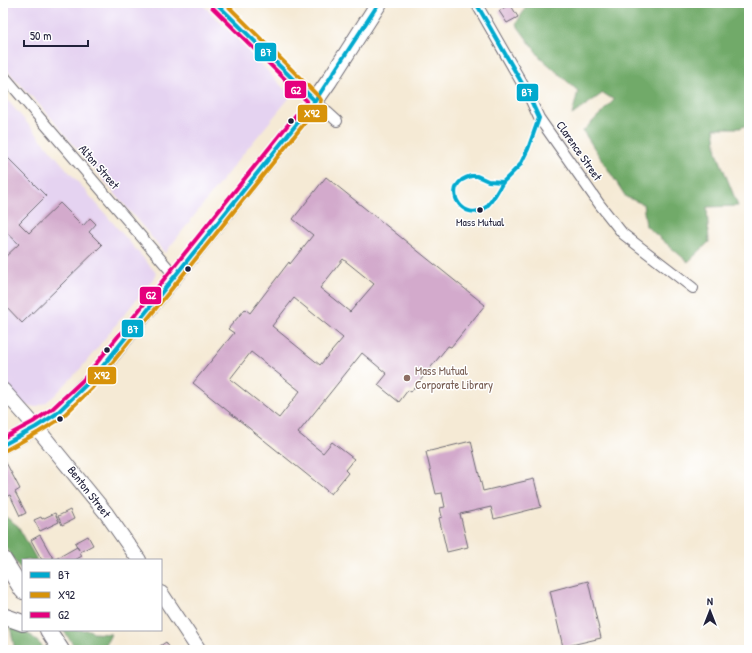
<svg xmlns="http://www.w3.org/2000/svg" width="752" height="653" viewBox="0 0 752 653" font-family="'Patrick Hand',sans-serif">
<rect width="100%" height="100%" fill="#fff"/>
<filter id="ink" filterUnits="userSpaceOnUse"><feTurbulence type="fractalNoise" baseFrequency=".025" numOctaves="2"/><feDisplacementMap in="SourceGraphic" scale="8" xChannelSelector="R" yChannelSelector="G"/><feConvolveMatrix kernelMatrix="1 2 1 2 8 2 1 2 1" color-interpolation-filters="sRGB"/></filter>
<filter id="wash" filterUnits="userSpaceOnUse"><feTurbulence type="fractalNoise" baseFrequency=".012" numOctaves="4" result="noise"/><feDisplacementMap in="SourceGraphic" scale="16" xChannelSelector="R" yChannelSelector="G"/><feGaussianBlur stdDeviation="0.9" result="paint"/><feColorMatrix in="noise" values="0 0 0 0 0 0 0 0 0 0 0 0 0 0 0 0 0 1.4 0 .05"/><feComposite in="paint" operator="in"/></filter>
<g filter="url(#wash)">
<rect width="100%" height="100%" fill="#f5ead5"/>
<!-- built -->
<g fill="#e5d3f1">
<polygon points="3,3 201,3 246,48 291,96 234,165 165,253 47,113 3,66"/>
<polygon points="3,95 157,274 81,368 54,396 45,403 35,407 25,405 12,392 3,380"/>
</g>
<!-- forest -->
<g fill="#71aa69" stroke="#4a6652">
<polygon points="528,3 749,3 749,124 740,128 714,128 717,153 738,206 707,207 709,242 688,262 646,226 643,204 626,197 583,131 614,100 603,93 572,115 578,91 540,57 516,24"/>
<polygon points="3,515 18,526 37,560 23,560 23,573 3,544"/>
<polygon points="10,626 32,636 46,650 15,650"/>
<polygon points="63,630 90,630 93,633 111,634 103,650 77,650"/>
</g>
<g id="blocks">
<!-- building -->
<g fill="#d3aacc" fill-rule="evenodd">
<polygon points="510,4 518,17 507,23 499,11"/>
<polygon points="3,153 46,196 19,223 29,233 60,203 83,226 90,218 96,224 89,232 102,245 22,323 3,303 3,259 19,244 3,229"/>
<path d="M326 177 485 305 451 347 448 346 411 392 408 390 399 402 378 385 387 374 362 353 298 433 323 453 332 442 354 459 345 470 348 473 331 494 193 383 234 333 228 329 245 309 250 313 289 262 290 264 313 235 293 219ZM343 259 374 284 350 312 320 288ZM294 298 343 338 320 365 272 326ZM251 352 300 391 279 418 230 379Z"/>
<polygon points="471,441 483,491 534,479 541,507 494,519 491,507 460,514 468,547 447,552 439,518 442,517 440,508 445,507 442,493 436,494 426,452"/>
<polygon points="3,457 20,489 15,492 26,513 20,516 10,495 3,498"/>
<polygon points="70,510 74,519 62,525 58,516"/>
<polygon points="55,513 59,522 40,531 34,520 41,517 42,519"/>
<polygon points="40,535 54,560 77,547 79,550 75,543 88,536 93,545 80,552 82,556 75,560 42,560 31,540"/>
<polygon points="588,581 601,638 563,647 550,591"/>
<polygon points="166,642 171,650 154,650"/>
</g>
</g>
</g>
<g filter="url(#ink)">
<use href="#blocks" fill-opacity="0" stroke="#6c6871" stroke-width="1"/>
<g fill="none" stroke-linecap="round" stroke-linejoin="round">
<!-- street casing -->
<g stroke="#6c6871" stroke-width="12">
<g id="street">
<polyline points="216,3 315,101 337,121"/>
<polyline points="476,3 527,92 539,118 600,205 623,234 693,288"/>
<polyline points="3,75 175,276"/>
</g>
</g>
<!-- secondary casing -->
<g stroke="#6c6871" stroke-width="16">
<g id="secondary">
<polyline points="3,390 36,427 106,513 139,560"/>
<polyline points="161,593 199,650"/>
</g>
</g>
<!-- primary casing -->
<g stroke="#6c6871" stroke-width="18">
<g id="primary">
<polyline points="3,445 36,427 56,414 94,377 315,101 329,81 379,3"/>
<polyline points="3,559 23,591"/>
<polyline points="3,616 23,623"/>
<polyline points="48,630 61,650"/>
</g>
</g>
<!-- street -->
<use href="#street" stroke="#fff" stroke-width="10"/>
<!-- secondary -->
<use href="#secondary" stroke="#fff" stroke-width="14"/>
<!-- primary -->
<use href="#primary" stroke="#fff" stroke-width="16"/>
<!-- bus-1 casing -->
<g stroke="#fff" stroke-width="7">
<g id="bus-1">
<polyline points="216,3 315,101"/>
<polyline points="476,3 527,92 539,118 528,149 520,165 503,182"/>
<path d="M471 176H477L488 181 503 182C498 190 493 201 485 208 465 222 444 193 462 180 465 178 468 177 471 176Z"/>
<polyline points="3,445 36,427 56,414 94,377 315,101 379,3"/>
</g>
</g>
<!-- bus-2 casing -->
<g stroke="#fff" stroke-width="7">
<polyline id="bus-2" points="6,450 39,432 60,419 92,388 320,104 321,100 319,97 225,3"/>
</g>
<!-- bus-3 casing -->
<g stroke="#fff" stroke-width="7">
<polyline id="bus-3" points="3,438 33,422 52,409 83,380 307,101 212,7"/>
</g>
<!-- bus-1 -->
<use href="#bus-1" stroke="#00a9ce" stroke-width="4"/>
<!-- bus-2 -->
<use href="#bus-2" stroke="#d79209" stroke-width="4"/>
<!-- bus-3 -->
<use href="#bus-3" stroke="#e5007d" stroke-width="4"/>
</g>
</g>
<!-- markers -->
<g fill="#22223b" stroke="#fff" stroke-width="1.5">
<circle cx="291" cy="121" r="3.5"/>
<circle cx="480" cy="210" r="3.5"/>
<circle cx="188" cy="269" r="3.5"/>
<circle cx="107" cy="350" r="3.5"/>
<circle cx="60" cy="419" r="3.5"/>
</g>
<circle fill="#8d6e63" stroke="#fff" stroke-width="1.5" cx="407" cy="378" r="4"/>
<g text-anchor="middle" stroke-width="3" stroke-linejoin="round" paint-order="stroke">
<!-- bus labels -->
<g font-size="11" fill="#22223b" stroke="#fff">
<text x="480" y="226">Mass Mutual</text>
</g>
<!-- street labels -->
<g font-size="12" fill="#22223b" stroke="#fff">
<text transform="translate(579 151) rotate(55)" y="4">Clarence Street</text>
<text transform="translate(99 167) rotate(49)" y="4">Alton Street</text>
<text transform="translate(89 492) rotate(52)" y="4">Benton Street</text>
</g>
<!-- education labels -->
<g font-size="12" fill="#785e54" stroke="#fff" text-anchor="start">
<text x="415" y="375">Mass Mutual<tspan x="415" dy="14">Corporate Library</tspan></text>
</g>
</g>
<g stroke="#fff" stroke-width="1.5">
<rect x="254" y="42" width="23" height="20" rx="4" fill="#00a9ce"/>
<rect x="284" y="80" width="23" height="19" rx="4" fill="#e5007d"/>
<rect x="516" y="83" width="23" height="19" rx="4" fill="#00a9ce"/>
<rect x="297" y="104" width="31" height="19" rx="4" fill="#d79209"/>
<rect x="139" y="286" width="23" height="19" rx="4" fill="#e5007d"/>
<rect x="121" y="319" width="23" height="19" rx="4" fill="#00a9ce"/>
<rect x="87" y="366" width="30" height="19" rx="4" fill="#d79209"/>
</g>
<g font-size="11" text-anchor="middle" font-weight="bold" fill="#fff">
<text x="266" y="56">B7</text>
<text x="296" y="94">G2</text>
<text x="527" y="96">B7</text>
<text x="312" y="117">X92</text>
<text x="151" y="299">G2</text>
<text x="133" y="333">B7</text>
<text x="102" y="379">X92</text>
</g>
<!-- margin -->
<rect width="752" height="653" fill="none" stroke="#fff" stroke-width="16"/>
<!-- legend -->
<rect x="22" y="559" width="140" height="72" fill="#ffffff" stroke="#a7a7b1"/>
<rect x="30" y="572" width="20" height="6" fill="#00a9ce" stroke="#a7a7b1"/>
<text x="58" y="579" font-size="12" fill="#22223b">B7</text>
<rect x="30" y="592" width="20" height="6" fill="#d79209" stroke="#a7a7b1"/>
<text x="58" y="599" font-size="12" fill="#22223b">X92</text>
<rect x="30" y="612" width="20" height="6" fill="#e5007d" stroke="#a7a7b1"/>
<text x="58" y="619" font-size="12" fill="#22223b">G2</text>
<!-- north arrow -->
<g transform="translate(710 611)" stroke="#ffffff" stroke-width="3" paint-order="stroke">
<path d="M0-3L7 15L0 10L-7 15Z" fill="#22223b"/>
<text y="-6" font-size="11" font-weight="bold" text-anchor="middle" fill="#22223b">N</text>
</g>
<!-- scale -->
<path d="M24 40v6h64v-6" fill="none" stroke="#22223b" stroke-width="2"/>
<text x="30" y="40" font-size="12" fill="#22223b" stroke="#ffffff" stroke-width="3" paint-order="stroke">50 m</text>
</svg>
